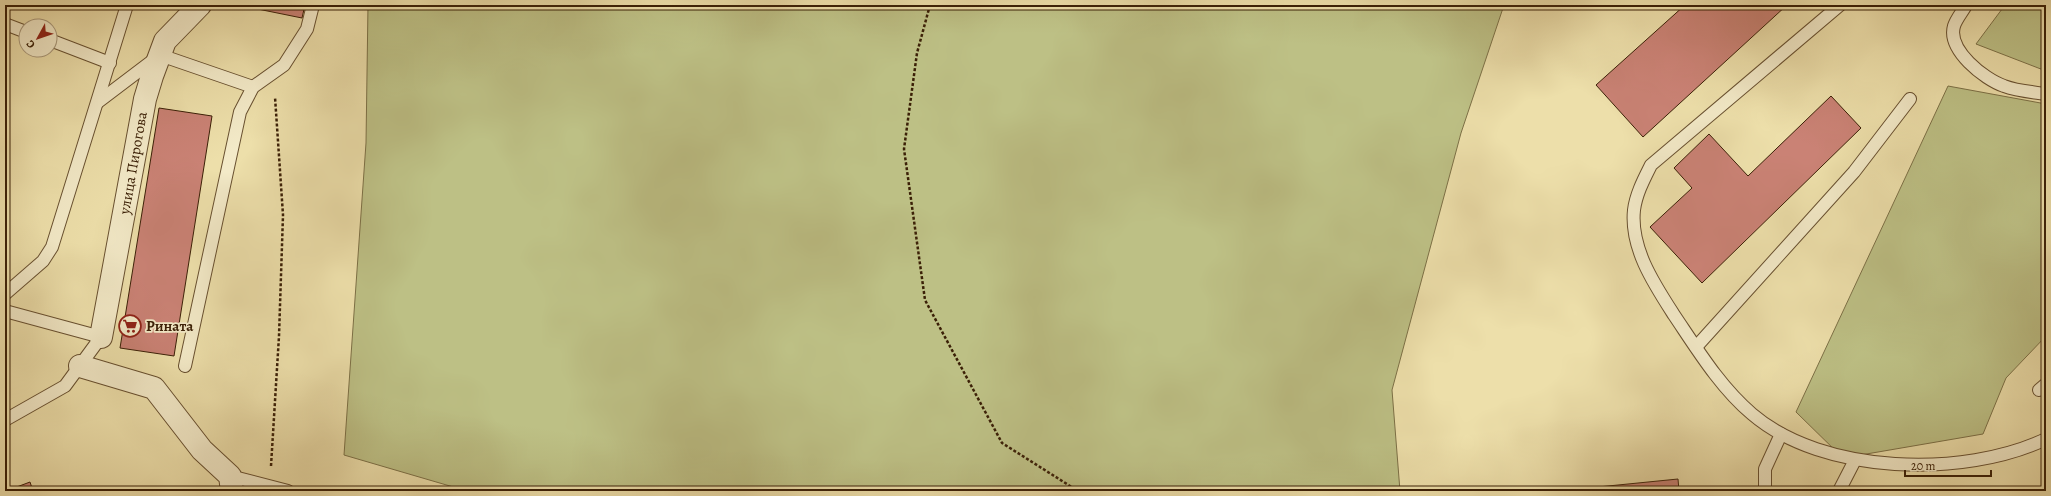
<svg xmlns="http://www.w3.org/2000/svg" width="2051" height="496" viewBox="0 0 2051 496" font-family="Alegreya,serif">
<rect width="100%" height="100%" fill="#eddfaa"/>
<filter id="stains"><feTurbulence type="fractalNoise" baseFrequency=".005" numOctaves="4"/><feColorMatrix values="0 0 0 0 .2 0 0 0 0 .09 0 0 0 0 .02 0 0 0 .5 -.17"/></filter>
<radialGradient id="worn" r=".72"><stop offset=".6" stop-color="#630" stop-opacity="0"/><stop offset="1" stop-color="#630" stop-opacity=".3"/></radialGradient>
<!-- green -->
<g fill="#bdc085" stroke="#7c7046">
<polygon points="368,5 1504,5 1461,133 1392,390 1400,491 467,491 344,455 366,143"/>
<polygon points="2005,5 2046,5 2046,71 1976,44"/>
<polygon points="1948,86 2046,104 2046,336 2006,378 1983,434 1843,458 1796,412"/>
</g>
<!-- building -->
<g fill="#ca8275" stroke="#3b2007">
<polygon points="238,5 305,5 302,18"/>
<polygon points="1685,5 1787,5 1643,137 1596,85"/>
<polygon points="1831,96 1861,128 1702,283 1650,227 1692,188 1674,168 1709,134 1748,176"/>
<polygon points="159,108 212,116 174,356 120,348"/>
<polygon points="1678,479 1679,491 1598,491 1598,487"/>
<polygon points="30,482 33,491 6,491"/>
</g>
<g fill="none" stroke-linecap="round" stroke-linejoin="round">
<!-- lane casing -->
<g stroke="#685030" stroke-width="14">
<g id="lane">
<path d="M1840 5 1651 165C1644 179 1636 194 1634 210 1630 248 1654 284 1674 315 1697 349 1720 387 1752 414 1823 475 1964 478 2046 439"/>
<path d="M1966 5C1963 11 1956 19 1954 26 1947 50 1984 79 2004 86 2017 91 2032 92 2046 94"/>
<polyline points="5,24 26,32"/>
<polyline points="50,40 110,63"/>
<polyline points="98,102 160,55 253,87"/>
<polyline points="5,294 43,261 52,247 127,5"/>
<polyline points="5,311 101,337 65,386 5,420"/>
<polyline points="1696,347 1854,172 1910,99"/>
<polyline points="185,366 240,112 253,87 284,65 307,29 313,5"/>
<polyline points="2039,390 2046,384"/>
<polyline points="230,476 288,491"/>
<polyline points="1765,491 1765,469 1781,434"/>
<polyline points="1839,491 1855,460"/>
</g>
</g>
<!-- street casing -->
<g stroke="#685030" stroke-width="24">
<g id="street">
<polyline points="101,337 145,99 152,76 165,41 200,5"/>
<polyline points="80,366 154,388 202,450 230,476 232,491"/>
</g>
</g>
<!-- path -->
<g stroke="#3b2007" stroke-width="2.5" stroke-dasharray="3 2" stroke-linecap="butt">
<polyline points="930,5 917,53 904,149 925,300 1002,443 1078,491"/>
<polyline points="271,466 279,336 283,215 275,97"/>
</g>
<!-- lane -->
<use href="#lane" stroke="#f3eac8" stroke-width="12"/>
<!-- street -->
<use href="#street" stroke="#f3eac8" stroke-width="22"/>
</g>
<!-- icons -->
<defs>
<g id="supermarket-ring" transform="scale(1.15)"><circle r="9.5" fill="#f3eac8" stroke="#8f2418" stroke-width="1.5"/><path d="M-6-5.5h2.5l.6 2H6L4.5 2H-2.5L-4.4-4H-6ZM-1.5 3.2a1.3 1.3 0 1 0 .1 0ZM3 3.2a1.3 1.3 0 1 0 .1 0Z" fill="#8f2418"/></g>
</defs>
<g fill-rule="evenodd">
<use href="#supermarket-ring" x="130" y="326"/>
</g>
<g text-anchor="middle" stroke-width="3.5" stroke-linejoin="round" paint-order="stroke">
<!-- street labels -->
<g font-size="15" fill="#3b2007" stroke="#f3eac8">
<text transform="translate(133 163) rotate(-80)" y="5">улица Пирогова</text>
</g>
<!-- poi labels -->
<g font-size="15" font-weight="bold" fill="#3b2007" stroke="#f3eac8" text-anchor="start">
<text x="146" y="331">Рината</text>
</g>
</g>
<!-- margin -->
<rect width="2051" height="496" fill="none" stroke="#eddfaa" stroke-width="20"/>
<rect x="6" y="6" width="2039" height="484" fill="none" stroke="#3b2007" stroke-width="2"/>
<rect x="10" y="10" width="2031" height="476" fill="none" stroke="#3b2007"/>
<!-- north arrow -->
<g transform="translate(38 38) rotate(230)"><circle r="19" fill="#f3eac8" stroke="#a9997b"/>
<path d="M0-3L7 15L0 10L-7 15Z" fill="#8f2418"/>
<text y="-6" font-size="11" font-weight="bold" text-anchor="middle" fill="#3b2007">С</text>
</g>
<!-- scale -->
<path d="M1905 470v6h86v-6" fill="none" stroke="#3b2007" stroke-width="2"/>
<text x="1911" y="470" font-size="12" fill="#3b2007" stroke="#f3eac8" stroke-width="3" paint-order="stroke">20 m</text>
<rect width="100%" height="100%" filter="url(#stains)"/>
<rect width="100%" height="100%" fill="url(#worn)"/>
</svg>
